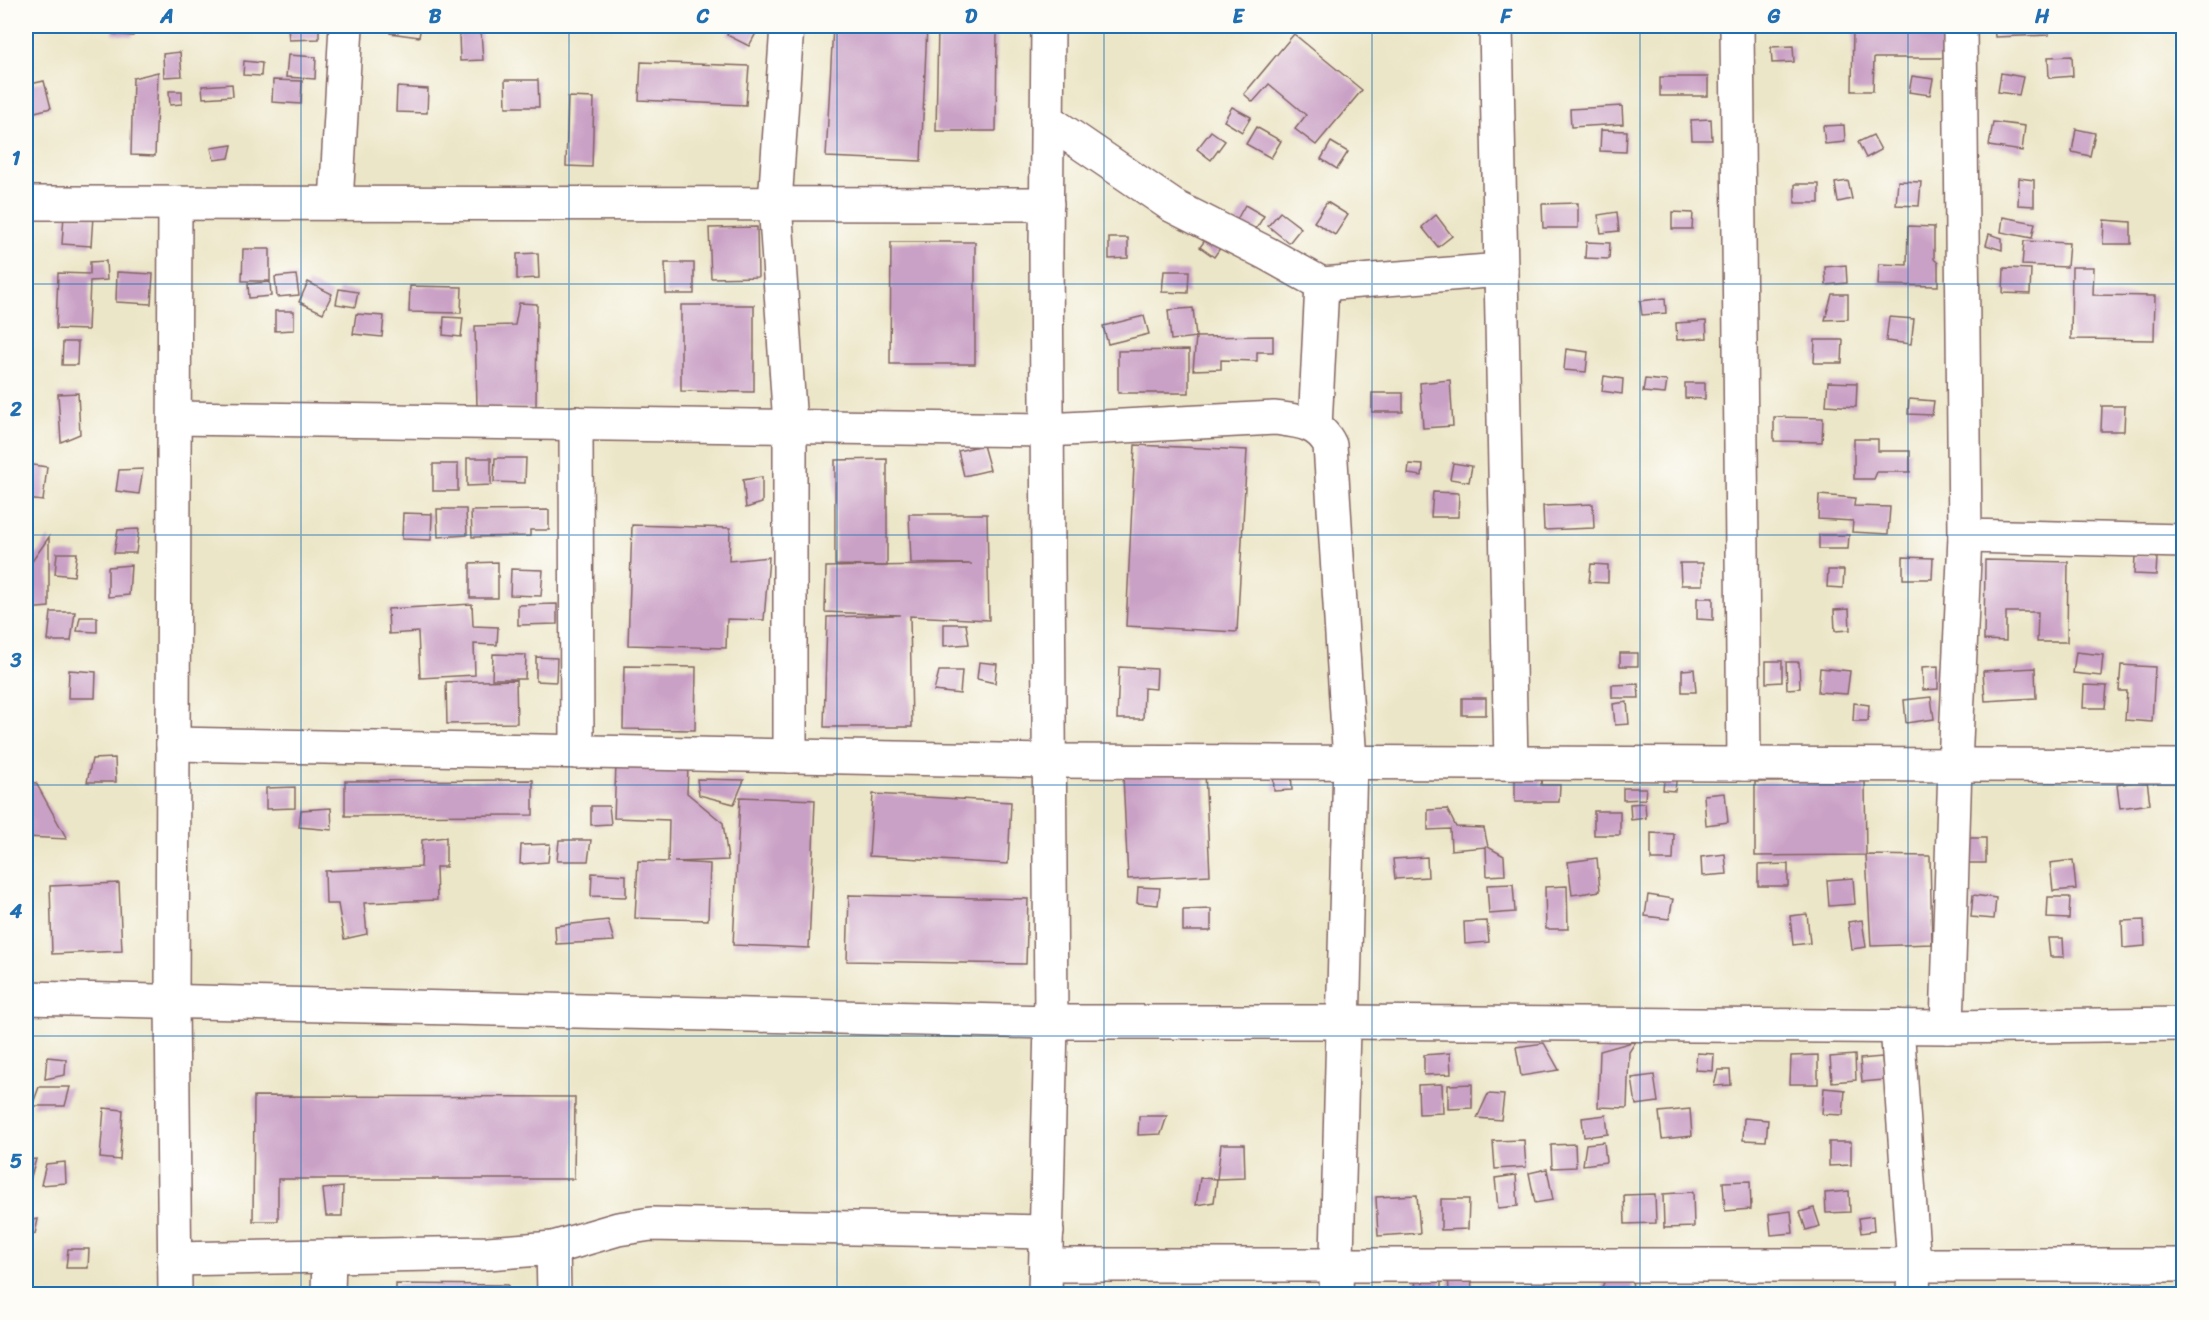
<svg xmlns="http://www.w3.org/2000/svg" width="2209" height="1320" viewBox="0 0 2209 1320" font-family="Sriracha,sans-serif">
<rect width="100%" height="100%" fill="#fdfcf7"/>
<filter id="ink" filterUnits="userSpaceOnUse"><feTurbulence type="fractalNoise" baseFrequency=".0167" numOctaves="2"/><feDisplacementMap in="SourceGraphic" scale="12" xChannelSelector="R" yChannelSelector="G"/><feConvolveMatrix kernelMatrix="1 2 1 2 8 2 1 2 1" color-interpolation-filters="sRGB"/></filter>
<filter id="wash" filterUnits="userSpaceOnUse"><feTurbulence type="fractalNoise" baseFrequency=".008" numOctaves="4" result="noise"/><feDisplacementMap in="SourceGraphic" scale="24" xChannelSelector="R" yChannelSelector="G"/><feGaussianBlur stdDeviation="1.35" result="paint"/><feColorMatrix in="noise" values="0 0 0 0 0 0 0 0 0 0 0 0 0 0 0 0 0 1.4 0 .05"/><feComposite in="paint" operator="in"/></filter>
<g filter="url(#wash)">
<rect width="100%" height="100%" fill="#ece6c8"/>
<g id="blocks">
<!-- building -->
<g fill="#caa1c6">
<polygon points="114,26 134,26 133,36 113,34"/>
<polygon points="288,26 319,26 319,39 289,40"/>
<polygon points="391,26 421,26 419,37 390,33"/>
<polygon points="732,26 746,26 757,31 749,46 727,35"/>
<polygon points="833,26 927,26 921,161 826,157"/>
<polygon points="938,26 997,26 996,131 936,131"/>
<polygon points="1853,26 1944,26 1943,58 1874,58 1873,91 1852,91"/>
<polygon points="1994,26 2049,26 2049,35 1995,37"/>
<polygon points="481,32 483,60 460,61 459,34"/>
<polygon points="1294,34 1362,90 1316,145 1295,129 1306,115 1269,84 1253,102 1244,94"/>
<polygon points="1793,46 1794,62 1772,63 1771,47"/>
<polygon points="180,52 182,76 164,77 163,54"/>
<polygon points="288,55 316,57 315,79 286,77"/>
<polygon points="2072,56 2073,76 2049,78 2048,57"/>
<polygon points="244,61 262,63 261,76 243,75"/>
<polygon points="641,62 749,66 746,105 639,100"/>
<polygon points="158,72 155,156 131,155 133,78"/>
<polygon points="2001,73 2023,77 2019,95 1998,92"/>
<polygon points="1912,76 1933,79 1930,95 1909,92"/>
<rect x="1660" y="77" width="48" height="19"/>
<polygon points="273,80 302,81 301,104 272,102"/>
<polygon points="505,80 538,80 539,107 506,107"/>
<polygon points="44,81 51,108 27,114 26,85"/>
<polygon points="232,84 233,96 203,98 202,86"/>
<polygon points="397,87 428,89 427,113 396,112"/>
<polygon points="169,91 182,91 182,104 170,105"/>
<polygon points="568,97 594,98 592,167 566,166"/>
<polygon points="1622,106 1623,124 1571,127 1570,109"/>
<polygon points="1232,107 1251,117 1242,132 1224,121"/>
<polygon points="1711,119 1712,140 1692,140 1691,120"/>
<polygon points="1993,122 2025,126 2022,151 1989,146"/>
<polygon points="1844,125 1845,142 1825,144 1823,126"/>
<polygon points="1256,127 1281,141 1271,158 1246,144"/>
<polygon points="2076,129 2095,133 2090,156 2072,152"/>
<polygon points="1601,130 1627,131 1626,152 1600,151"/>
<polygon points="1211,131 1225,141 1211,160 1197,149"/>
<polygon points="1873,135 1881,150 1866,158 1858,142"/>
<polygon points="1331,142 1348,152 1337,169 1321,159"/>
<polygon points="232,145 229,158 214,160 211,148"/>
<polygon points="2019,178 2034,180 2034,206 2018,205"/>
<polygon points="1848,181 1852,199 1838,202 1835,183"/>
<polygon points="1898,181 1921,182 1919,206 1896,205"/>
<rect x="1795" y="184" width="24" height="19"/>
<polygon points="1327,202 1348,215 1335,235 1314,222"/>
<polygon points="1578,203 1578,228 1543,228 1542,204"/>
<polygon points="1245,205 1264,216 1253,234 1235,223"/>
<polygon points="1280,212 1301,228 1289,243 1268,226"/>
<polygon points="1617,212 1619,231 1601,233 1598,215"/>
<polygon points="1672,212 1693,213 1692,229 1672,229"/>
<polygon points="64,215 93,216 91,246 62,244"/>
<polygon points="1436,215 1452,236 1438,247 1422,227"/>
<polygon points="2003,217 2035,223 2032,238 2001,232"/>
<polygon points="2104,220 2131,222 2131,244 2103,244"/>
<polygon points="1908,226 1934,227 1934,259 1938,263 1938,286 1878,285 1879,264 1907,265"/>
<polygon points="757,227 758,277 711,278 709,228"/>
<polygon points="1989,234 2002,238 2002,250 1986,245"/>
<polygon points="1209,235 1223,244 1214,257 1200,247"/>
<polygon points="1109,238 1128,238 1128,258 1109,259"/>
<polygon points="2024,241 2069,243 2067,267 2022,265"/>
<polygon points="891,242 975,242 975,364 890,364"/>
<polygon points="1586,242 1610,243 1609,259 1585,258"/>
<polygon points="243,249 270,249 270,281 242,281"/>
<polygon points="538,253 539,278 517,279 517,254"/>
<polygon points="106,261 107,280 90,281 88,330 56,329 58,273 90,274 90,262"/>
<polygon points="665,263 694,263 694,294 666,294"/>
<polygon points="1846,265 1847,283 1826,285 1825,267"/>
<polygon points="2072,267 2094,267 2093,295 2155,296 2154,340 2071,339"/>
<polygon points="2004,268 2031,269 2030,294 2003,293"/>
<polygon points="1164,271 1189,271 1188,293 1162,292"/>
<polygon points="117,272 153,274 151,304 116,302"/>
<polygon points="296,275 299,295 277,297 275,277"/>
<polygon points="270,282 271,296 249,298 248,284"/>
<polygon points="308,282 332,294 323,313 299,302"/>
<polygon points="410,286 462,287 461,313 409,312"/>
<polygon points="339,289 358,292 355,307 336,304"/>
<polygon points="1832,294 1848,294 1848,319 1825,320"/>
<polygon points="1665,298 1666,313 1642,315 1640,301"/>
<polygon points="519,303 537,304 536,409 477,407 475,326 515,325"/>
<polygon points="681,305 754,305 754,392 681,391"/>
<polygon points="1193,308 1196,337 1273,336 1273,352 1257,352 1257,361 1221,360 1221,369 1193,370 1196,337 1171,340 1168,310"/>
<polygon points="275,311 294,311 294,330 275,331"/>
<polygon points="356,314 384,316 382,337 353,334"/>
<polygon points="1144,316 1149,334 1108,344 1103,326"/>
<polygon points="444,317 463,318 461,337 443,335"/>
<polygon points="1889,317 1914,319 1911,344 1886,341"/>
<polygon points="1706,321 1707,338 1677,340 1676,323"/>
<polygon points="1815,340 1843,340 1842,363 1814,363"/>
<polygon points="63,342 78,342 77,365 62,365"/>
<polygon points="1566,349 1588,352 1586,372 1564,370"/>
<polygon points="1189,350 1189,393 1118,393 1118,351"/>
<polygon points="1604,376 1623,379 1622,394 1602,391"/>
<polygon points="1645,379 1667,381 1665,394 1643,392"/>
<polygon points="1450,380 1453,426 1423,428 1420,383"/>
<polygon points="1828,382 1857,383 1856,407 1826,405"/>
<polygon points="1685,383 1705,383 1705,399 1685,398"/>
<polygon points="78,393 80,434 61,442 58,394"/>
<rect x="1372" y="393" width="31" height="19"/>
<polygon points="1909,399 1934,401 1932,415 1908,414"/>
<polygon points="2102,406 2125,406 2124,431 2101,431"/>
<polygon points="1774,417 1823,418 1822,442 1774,441"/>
<polygon points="1854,439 1878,439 1878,451 1910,451 1910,472 1877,472 1874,479 1854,479"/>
<polygon points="983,445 990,470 964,476 958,451"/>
<polygon points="1135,445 1247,450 1237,632 1126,626"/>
<polygon points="467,458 491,458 491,485 467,486"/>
<polygon points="495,458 526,458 525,483 494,482"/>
<polygon points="887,459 887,566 835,565 835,460"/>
<polygon points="1453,463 1472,466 1469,482 1450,479"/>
<polygon points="26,464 47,467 43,501 26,499"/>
<rect x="433" y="464" width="25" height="27"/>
<polygon points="1409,464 1423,465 1422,476 1408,474"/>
<polygon points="143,469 139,494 116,491 119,470"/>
<polygon points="762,477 762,503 746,508 743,480"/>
<polygon points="1433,492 1459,493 1458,517 1431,517"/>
<polygon points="1819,495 1855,498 1854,506 1890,507 1888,534 1852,532 1853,521 1818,519"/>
<polygon points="1593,504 1594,528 1544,530 1543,506"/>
<polygon points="437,509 466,509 467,535 438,537"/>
<polygon points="549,510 549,530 530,530 530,536 472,537 471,511"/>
<polygon points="403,513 432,514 431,540 402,539"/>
<polygon points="909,514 987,514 989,620 910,616 912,727 824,727 827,617 900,615 825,612 826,567 972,564 911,563"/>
<polygon points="632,525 730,528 729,561 769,557 764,620 727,619 726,648 628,645"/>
<polygon points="139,529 136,553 114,553 118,530"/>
<polygon points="1819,535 1849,535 1848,549 1819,549"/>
<polygon points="49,537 49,607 26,609 26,570"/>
<polygon points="57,553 77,553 74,576 55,574"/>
<polygon points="2135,556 2157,557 2156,575 2134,574"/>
<polygon points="1903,557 1933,558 1932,579 1903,579"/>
<polygon points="1985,560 2068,562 2067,642 2037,642 2038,612 2006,612 2006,641 1984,640"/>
<polygon points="498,562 498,598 470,598 470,563"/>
<polygon points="1680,563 1703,563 1703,585 1681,585"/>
<polygon points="1591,564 1608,565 1608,583 1589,582"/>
<polygon points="131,565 129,595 108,597 108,567"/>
<polygon points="511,569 543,570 541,596 510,595"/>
<polygon points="1828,570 1844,570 1843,588 1827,587"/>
<polygon points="1697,598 1713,598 1713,620 1697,619"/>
<polygon points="472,604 473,626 498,627 497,645 474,644 475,675 420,678 418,632 389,634 388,609"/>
<polygon points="557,604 557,624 518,625 518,605"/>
<polygon points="1849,609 1850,630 1835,631 1834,610"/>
<polygon points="51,612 75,612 71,641 48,641"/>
<polygon points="80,617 97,617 97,632 77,631"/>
<polygon points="944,624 966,624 969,644 944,646"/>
<polygon points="2076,652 2103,655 2101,676 2073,673"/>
<rect x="1620" y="653" width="18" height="13"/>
<polygon points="493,654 526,655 525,679 492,679"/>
<polygon points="536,657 557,658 556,682 536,681"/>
<polygon points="1766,661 1782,661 1782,682 1766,683"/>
<polygon points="979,662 997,664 995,683 977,679"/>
<polygon points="1786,662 1799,662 1800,688 1787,689"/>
<polygon points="2121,665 2155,667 2152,722 2125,720 2127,691 2119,691"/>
<polygon points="624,666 696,667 695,730 623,729"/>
<polygon points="1938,666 1938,689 1923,690 1922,667"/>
<polygon points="1119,667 1157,669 1156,689 1144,688 1143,719 1117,719"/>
<polygon points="1820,668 1850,671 1847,694 1818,692"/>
<polygon points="2035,668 2036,698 1985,701 1983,671"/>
<polygon points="1694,669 1696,692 1682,692 1682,670"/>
<polygon points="69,670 96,672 95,698 68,698"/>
<polygon points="939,671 962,671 960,694 934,691"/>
<polygon points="516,680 517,723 447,724 446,682"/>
<polygon points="1638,684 1639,698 1612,698 1612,685"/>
<polygon points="2084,685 2107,686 2105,708 2083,708"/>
<polygon points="1931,697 1934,719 1906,723 1904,700"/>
<rect x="1462" y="698" width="24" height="17"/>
<polygon points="1627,702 1629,724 1615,725 1613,704"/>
<polygon points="1854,703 1869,705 1868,721 1853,721"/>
<polygon points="115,758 116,782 87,782 92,759"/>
<polygon points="616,764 688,767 687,793 723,823 728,860 674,862 710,864 708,920 635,918 638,861 668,862 669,820 614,818"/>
<polygon points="1273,769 1291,769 1292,790 1274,791"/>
<polygon points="1665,771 1677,772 1675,791 1663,790"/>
<polygon points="1205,772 1210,875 1128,879 1123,776"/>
<polygon points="1515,773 1542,774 1541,785 1560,785 1559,802 1515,802"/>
<polygon points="697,779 744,780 734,804 699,795"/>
<polygon points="533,780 533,815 345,816 345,781"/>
<polygon points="2147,780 2150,804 2120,808 2117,785"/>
<polygon points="1865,781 1866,855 1755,856 1755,782"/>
<polygon points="26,782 36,783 67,839 26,837"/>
<polygon points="295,787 295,808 266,809 266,788"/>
<polygon points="1623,788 1646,788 1645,799 1623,800"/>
<polygon points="1725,793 1728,822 1706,825 1704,795"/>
<polygon points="873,794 1011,802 1008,864 869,856"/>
<polygon points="740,797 815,800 809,948 733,945"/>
<polygon points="1645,803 1646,818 1631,820 1630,804"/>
<polygon points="591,806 609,806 611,824 591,825"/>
<polygon points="331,808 332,830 299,827 301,810"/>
<polygon points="1447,809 1456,827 1484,828 1488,847 1504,856 1505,875 1487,876 1486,847 1451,850 1450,829 1428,830 1428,810"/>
<rect x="1594" y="811" width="26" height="24"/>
<polygon points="1651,833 1674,834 1673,860 1651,860"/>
<polygon points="446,837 446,867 436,867 437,900 364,903 367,934 344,939 338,904 326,904 325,871 421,867 422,840"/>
<polygon points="1968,838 1986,838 1986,863 1967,863"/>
<polygon points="559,840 591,840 588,861 557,861"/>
<polygon points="550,844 548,862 520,864 521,845"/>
<polygon points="1725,854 1727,874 1702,876 1701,857"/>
<polygon points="1866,855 1930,856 1932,944 1871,946"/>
<polygon points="1427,857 1428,877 1395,879 1393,859"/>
<polygon points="1597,858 1600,891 1572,895 1568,862"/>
<polygon points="2073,860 2076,889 2053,891 2050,863"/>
<polygon points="1788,864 1788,886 1758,886 1758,865"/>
<polygon points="592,873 626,875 626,897 591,896"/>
<polygon points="1853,878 1855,904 1829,906 1827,880"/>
<polygon points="119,883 122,951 52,954 50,886"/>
<polygon points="1513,884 1515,912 1489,914 1487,885"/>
<polygon points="1567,886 1568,929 1546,929 1545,887"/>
<polygon points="1138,887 1160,888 1158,905 1137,903"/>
<polygon points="849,895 1028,899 1026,964 847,961"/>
<polygon points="1648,895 1673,899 1669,919 1645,916"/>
<polygon points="1973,895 1996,898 1994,919 1971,917"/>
<polygon points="2048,897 2070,897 2069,919 2047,918"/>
<polygon points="1211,909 1211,931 1183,931 1183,910"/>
<polygon points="1807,914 1810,943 1793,945 1790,916"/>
<polygon points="608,920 614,941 556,944 555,926"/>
<polygon points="1862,920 1866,947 1852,949 1848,922"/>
<polygon points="2144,920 2145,946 2123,948 2122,921"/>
<polygon points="1487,921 1489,942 1465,944 1464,922"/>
<polygon points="2048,938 2063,938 2064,957 2050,957"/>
<polygon points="1636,1041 1629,1052 1627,1108 1598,1107 1600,1051"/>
<polygon points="1544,1043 1559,1070 1521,1076 1516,1047"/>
<polygon points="1450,1053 1451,1074 1424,1075 1424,1055"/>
<polygon points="1697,1053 1714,1054 1713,1071 1695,1070"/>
<polygon points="1818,1055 1818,1084 1790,1084 1791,1056"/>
<polygon points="1855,1055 1856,1080 1832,1082 1830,1057"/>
<polygon points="47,1057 66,1059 65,1075 45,1079"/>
<polygon points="1882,1057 1884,1080 1862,1082 1860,1059"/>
<polygon points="1718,1070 1730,1070 1731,1085 1714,1086"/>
<polygon points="1654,1075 1658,1102 1636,1105 1632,1078"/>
<polygon points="1442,1084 1443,1113 1419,1114 1418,1085"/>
<polygon points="1472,1084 1472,1108 1448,1109 1448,1085"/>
<polygon points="39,1087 70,1087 65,1106 32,1106"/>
<polygon points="1824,1088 1845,1090 1843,1115 1822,1114"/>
<polygon points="1488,1094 1504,1095 1501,1120 1477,1118"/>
<polygon points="254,1096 575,1097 574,1179 278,1179 278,1221 253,1221"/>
<polygon points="104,1108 123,1110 120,1160 100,1158"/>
<polygon points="1690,1109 1692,1136 1662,1139 1659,1112"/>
<polygon points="1606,1115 1608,1134 1584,1137 1582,1118"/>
<polygon points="1139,1116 1167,1116 1161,1134 1138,1135"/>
<polygon points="1744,1118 1768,1120 1766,1141 1743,1140"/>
<polygon points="1524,1140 1526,1167 1495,1169 1493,1141"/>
<polygon points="1604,1142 1606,1162 1583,1165 1586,1144"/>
<polygon points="1829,1142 1851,1142 1851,1165 1829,1166"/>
<polygon points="1221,1144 1244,1144 1245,1178 1217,1179"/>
<polygon points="1575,1144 1576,1167 1552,1168 1551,1145"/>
<polygon points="36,1159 28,1187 26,1188 26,1160"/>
<polygon points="65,1162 66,1183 41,1185 46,1164"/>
<polygon points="1547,1169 1553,1200 1535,1203 1529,1173"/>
<polygon points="1516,1175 1518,1206 1498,1208 1495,1178"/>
<polygon points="1200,1178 1217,1179 1214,1202 1196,1205"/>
<polygon points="1750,1181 1751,1209 1725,1211 1723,1182"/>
<polygon points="343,1187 342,1216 326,1216 323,1189"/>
<polygon points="1849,1191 1850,1212 1826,1213 1825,1193"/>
<polygon points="1693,1192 1694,1227 1664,1228 1663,1194"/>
<polygon points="1655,1194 1656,1223 1625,1224 1624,1195"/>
<polygon points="1417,1195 1420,1233 1378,1236 1376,1197"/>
<polygon points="1441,1199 1469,1199 1468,1229 1441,1230"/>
<polygon points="1814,1208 1820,1226 1806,1230 1800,1212"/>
<polygon points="1791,1211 1793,1233 1771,1235 1769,1214"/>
<polygon points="1873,1216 1874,1231 1861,1233 1859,1218"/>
<polygon points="38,1219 35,1234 26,1233 26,1221"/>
<polygon points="68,1249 89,1249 88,1268 66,1268"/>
<polygon points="1471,1270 1472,1294 1449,1294 1448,1271"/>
<polygon points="1416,1273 1441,1274 1441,1294 1415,1294"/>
<polygon points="1632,1275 1633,1294 1599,1294 1607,1276"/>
<polygon points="396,1284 508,1285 508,1294 396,1294"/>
</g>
</g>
</g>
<g filter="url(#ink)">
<use href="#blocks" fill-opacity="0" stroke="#836562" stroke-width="1.5"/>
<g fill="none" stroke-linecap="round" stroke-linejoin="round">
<!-- street casing -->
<g stroke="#836562" stroke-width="36">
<g id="street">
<polyline points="787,26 775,203 790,425 790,756"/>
<polyline points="1496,26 1511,763"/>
<polyline points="1737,26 1744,764"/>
<polyline points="1047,120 1173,206 1266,253 1322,284 1501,270"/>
<polyline points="26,203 1047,204"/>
<polyline points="336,203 346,26"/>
<path d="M175 418 1047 430 1275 418C1298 421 1319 422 1330 445L1350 762 1336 1294"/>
<polyline points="576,423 577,752"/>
<polyline points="1315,427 1322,284"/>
<polyline points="1965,536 2184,541"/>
<polyline points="173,744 1049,761 2184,766"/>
<polyline points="26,998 1051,1022 1343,1022 1947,1027 2184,1024"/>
<polyline points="1897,1026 1914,1265 1913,1294"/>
<polyline points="1947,1027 1955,765 1965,536 1960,26"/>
<polyline points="553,1248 554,1294"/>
<polyline points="174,1259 488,1253 553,1248 618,1229 651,1224 1047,1232"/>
<polyline points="1046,1265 2184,1265"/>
<polyline points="175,1294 172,1002 175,203"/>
<polyline points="328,1294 329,1256"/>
<polyline points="1045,1294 1051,1022 1046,252 1048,26"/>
</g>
</g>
<!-- street -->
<use href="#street" stroke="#fff" stroke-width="33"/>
</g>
</g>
<!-- grid -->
<path fill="none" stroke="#1f6fb2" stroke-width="1.5" stroke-opacity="0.55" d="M301 26V1294M569 26V1294M837 26V1294M1104 26V1294M1372 26V1294M1640 26V1294M1908 26V1294M26 284H2184M26 535H2184M26 785H2184M26 1036H2184"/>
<!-- margin -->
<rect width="2209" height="1320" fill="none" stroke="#fdfcf7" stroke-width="66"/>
<rect x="33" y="33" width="2143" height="1254" fill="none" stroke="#1f6fb2" stroke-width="2"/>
<g font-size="20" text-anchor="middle" font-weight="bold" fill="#1f6fb2">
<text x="167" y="23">A</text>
<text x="435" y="23">B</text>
<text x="703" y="23">C</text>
<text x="971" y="23">D</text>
<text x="1238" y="23">E</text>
<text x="1506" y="23">F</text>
<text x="1774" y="23">G</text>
<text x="2042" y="23">H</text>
<text x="16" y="165">1</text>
<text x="16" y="416">2</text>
<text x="16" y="667">3</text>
<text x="16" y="918">4</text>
<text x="16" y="1168">5</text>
</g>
</svg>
